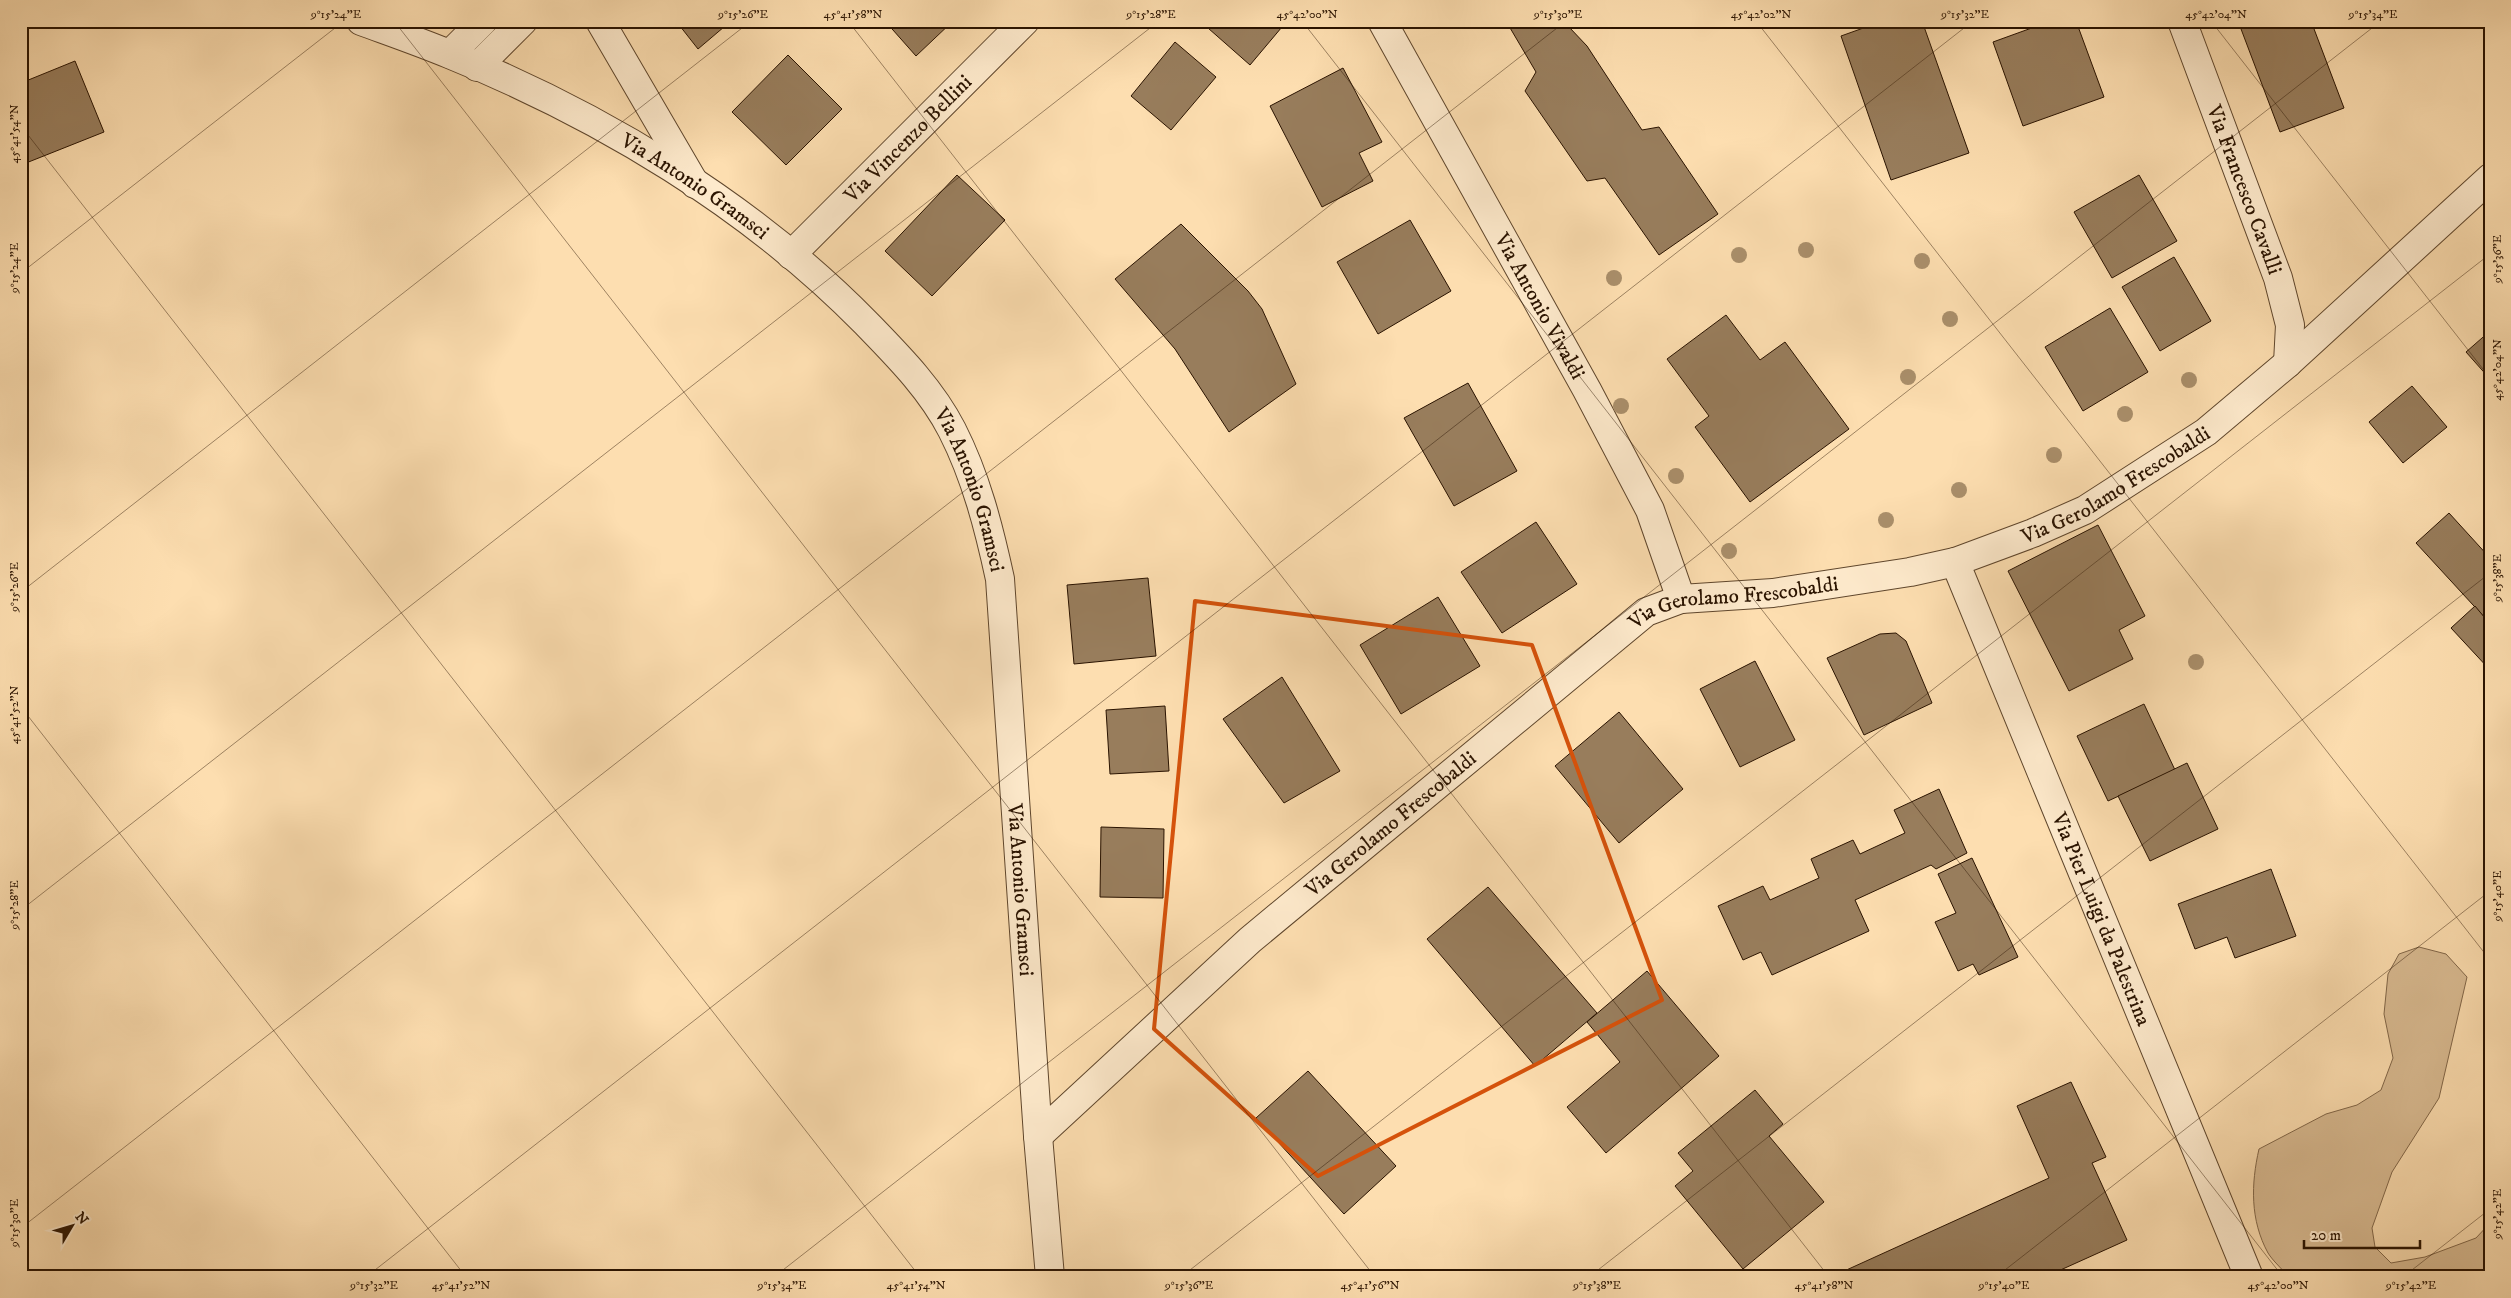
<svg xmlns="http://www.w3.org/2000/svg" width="2511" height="1298" viewBox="0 0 2511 1298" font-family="'IM FELL DW Pica',serif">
<rect width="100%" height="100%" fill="#fddeb0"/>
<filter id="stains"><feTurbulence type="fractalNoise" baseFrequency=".004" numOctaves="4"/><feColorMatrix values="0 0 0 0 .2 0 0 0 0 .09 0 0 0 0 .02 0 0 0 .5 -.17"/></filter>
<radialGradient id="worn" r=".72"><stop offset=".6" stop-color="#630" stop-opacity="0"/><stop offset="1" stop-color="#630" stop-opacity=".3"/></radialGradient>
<!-- green -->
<path fill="#d9bb92" stroke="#826749" d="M2419 947 2446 954 2467 977 2439 1098 2392 1172 2372 1228 2375 1247 2391 1263 2425 1257 2476 1238 2490 1223V1277H2289C2282 1269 2273 1261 2268 1253 2250 1220 2251 1184 2259 1149L2326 1114 2357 1105 2381 1090 2393 1058 2384 1014 2388 974 2399 954Z"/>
<!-- building -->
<g fill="#987d5c" stroke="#2a1300">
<polygon points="676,21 731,21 698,49"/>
<polygon points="885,21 953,21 916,56"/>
<polygon points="1200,21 1287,21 1250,65"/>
<polygon points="1506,21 1579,21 1569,27 1587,46 1642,130 1659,127 1718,214 1659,255 1605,178 1587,181 1525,91 1536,72"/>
<polygon points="1883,21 1922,21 1969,153 1891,180 1841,36"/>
<polygon points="2051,21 2076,21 2104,97 2023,126 1993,42"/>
<polygon points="2238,21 2311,21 2344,108 2280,132"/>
<polygon points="1175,42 1216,77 1171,130 1131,96"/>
<polygon points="788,55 842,109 786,165 732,112"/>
<polygon points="75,61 104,132 21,165 21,83"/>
<polygon points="1343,68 1382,142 1359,153 1373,181 1322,207 1270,106"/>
<polygon points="957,175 1005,220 932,296 885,251"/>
<polygon points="2139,175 2177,241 2112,278 2074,212"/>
<polygon points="1410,220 1451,291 1378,334 1337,262"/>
<polygon points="1181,224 1248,291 1262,309 1296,384 1229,432 1175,349 1115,279"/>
<polygon points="2174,257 2211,321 2160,351 2122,287"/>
<polygon points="2110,308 2148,372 2083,411 2045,347"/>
<polygon points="1726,315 1760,360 1785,342 1849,429 1750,502 1695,427 1709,416 1667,359"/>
<polygon points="2490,331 2490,379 2466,352"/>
<polygon points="1468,383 1517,471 1454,506 1404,418"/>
<polygon points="2412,386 2447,427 2403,463 2369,422"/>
<polygon points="2449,513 2490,558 2490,614 2485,618 2416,543"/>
<polygon points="1536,522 1577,584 1502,633 1461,572"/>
<polygon points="2098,525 2145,616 2119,630 2133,659 2069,691 2008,571"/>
<polygon points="1148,578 1156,656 1074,664 1067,585"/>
<polygon points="1438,597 1480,666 1401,714 1360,645"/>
<polygon points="2475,606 2485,618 2490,614 2490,670 2451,628"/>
<polygon points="1896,633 1906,641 1932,703 1864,735 1827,658 1880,634"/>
<polygon points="1755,661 1795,740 1740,767 1700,689"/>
<polygon points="1282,677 1340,771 1284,803 1223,719"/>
<polygon points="2144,704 2175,770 2108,801 2077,736"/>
<polygon points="1165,706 1169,771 1110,774 1106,710"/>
<polygon points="1619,712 1683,789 1619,843 1555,766"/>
<polygon points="2187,763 2218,829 2150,861 2118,796"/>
<polygon points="1939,789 1967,853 1936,869 1931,865 1855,900 1869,931 1772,975 1761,952 1743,960 1718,906 1763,886 1770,900 1819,878 1811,859 1853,840 1860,854 1905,833 1894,810"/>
<polygon points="1101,827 1164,829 1163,898 1100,897"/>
<polygon points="1972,858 2018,957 1979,975 1973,964 1958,971 1935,922 1956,913 1938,874"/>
<polygon points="2271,869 2296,936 2235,958 2227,937 2195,949 2178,904"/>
<polygon points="1488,887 1597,1013 1535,1066 1427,939"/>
<polygon points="1647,971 1719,1056 1606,1153 1567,1107 1620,1062 1587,1022"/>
<polygon points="1308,1071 1396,1166 1344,1214 1256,1118"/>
<polygon points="2071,1082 2106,1157 2092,1163 2127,1240 2045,1277 2021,1277 2019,1272 2008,1277 1831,1277 2049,1178 2017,1106"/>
<polygon points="1755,1090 1783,1124 1769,1136 1824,1202 1743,1269 1675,1186 1693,1171 1678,1153"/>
</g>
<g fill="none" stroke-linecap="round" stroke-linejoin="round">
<!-- minor casing -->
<g stroke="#5f462c" stroke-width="30">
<g id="minor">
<polyline points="600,21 695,184"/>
<path id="s1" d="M1382 21 1587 390 1650 510 1681 599"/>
<path id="s2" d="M2182 21 2278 278 2290 325 2288 363"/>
<polyline points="450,54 483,21"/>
<polyline points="477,67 523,21"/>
<path id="s3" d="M791 255 1025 21"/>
<path id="s4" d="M1955 562 2249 1277"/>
<path id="s5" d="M1038 1136 1250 940 1646 612 1681 599 1773 593 1910 572 1955 562 2033 533 2085 510 2206 432 2288 363 2490 178"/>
</g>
</g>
<!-- tertiary casing -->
<g stroke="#5f462c" stroke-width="30">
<g id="tertiary">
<path id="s6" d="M361 21C391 32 420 42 449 54 602 116 750 205 866 323 898 356 931 389 952 430 976 477 989 528 1000 579L1038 1136 1050 1277"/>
</g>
</g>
<!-- minor -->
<use href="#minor" stroke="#feeacc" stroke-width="28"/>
<!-- tertiary -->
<use href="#tertiary" stroke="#feeacc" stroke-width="28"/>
</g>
<!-- trees -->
<g fill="#aa8f6b">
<circle cx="1806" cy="250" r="8"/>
<circle cx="1739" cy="255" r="8"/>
<circle cx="1922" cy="261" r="8"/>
<circle cx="1614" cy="278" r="8"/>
<circle cx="1950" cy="319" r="8"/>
<circle cx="1908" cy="377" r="8"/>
<circle cx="2189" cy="380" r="8"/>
<circle cx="1621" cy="406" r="8"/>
<circle cx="2125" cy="414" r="8"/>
<circle cx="2054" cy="455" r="8"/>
<circle cx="1676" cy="476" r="8"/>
<circle cx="1959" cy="490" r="8"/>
<circle cx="1886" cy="520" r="8"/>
<circle cx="1729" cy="551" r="8"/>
<circle cx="2196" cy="662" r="8"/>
</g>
<!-- marked area -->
<path fill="none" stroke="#d5520b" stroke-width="4" stroke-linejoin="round" d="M1195 601 1532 645 1662 1000 1318 1176 1154 1029Z"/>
<!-- ticks -->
<path fill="none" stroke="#2a1300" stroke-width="1" stroke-opacity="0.45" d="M394 21 1375 1277M848 21 1829 1277M1302 21 2283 1277M1756 21 2490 960M2211 21 2490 378M21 126 920 1277M21 273 344 21M21 592 751 21M21 707 466 1277M21 910 1159 21M21 1228 1566 21M366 1277 1973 21M774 1277 2381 21M1181 1277 2490 254M1589 1277 2490 573M1996 1277 2490 891M2403 1277 2490 1209"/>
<g text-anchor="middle" stroke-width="4" stroke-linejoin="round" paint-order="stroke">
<!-- street labels -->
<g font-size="21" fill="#2a1300" stroke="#feeacc">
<text dy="7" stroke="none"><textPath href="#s3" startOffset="165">Via Vincenzo Bellini</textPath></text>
<text dy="7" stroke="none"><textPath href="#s6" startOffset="374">Via Antonio Gramsci</textPath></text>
<text dy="7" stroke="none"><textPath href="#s2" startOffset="180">Via Francesco Cavalli</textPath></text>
<text dy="7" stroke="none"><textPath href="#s1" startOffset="326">Via Antonio Vivaldi</textPath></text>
<text dy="7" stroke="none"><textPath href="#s5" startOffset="1296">Via Gerolamo Frescobaldi</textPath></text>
<text dy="7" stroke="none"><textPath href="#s6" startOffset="794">Via Antonio Gramsci</textPath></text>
<text dy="7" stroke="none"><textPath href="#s5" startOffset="891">Via Gerolamo Frescobaldi</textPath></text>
<text dy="7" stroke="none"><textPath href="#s5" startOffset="471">Via Gerolamo Frescobaldi</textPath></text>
<text dy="7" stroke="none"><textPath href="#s6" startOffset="1200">Via Antonio Gramsci</textPath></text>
<text dy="7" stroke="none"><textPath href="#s4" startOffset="386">Via Pier Luigi da Palestrina</textPath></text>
</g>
</g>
<!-- margin -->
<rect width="2511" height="1298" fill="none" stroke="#fddeb0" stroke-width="55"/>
<!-- north arrow -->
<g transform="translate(72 1226) rotate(52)" stroke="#feeacc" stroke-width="4" paint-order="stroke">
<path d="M0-4L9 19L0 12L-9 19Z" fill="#2a1300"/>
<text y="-8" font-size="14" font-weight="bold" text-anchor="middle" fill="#2a1300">N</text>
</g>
<!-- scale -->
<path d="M2304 1240v8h116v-8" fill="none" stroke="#2a1300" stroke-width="2.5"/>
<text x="2311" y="1240" font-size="15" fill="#2a1300" stroke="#feeacc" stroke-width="4" paint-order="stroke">20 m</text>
<rect x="28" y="28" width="2456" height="1242" fill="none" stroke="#2a1300" stroke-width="2"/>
<g font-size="12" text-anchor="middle" fill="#2a1300">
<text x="336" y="18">9°15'24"E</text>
<text x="743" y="18">9°15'26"E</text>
<text x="853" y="18">45°41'58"N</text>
<text x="1151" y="18">9°15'28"E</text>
<text x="1307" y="18">45°42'00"N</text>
<text x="1558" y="18">9°15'30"E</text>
<text x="1761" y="18">45°42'02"N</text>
<text x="1965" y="18">9°15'32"E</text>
<text x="2216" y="18">45°42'04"N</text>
<text x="2373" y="18">9°15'34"E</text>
<text transform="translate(14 134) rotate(-90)" y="4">45°41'54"N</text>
<text transform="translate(2497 259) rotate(-90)" y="4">9°15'36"E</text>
<text transform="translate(14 268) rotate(-90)" y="4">9°15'24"E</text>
<text transform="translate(2497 370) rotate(-90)" y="4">45°42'04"N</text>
<text transform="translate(2497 578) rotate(-90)" y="4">9°15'38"E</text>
<text transform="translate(14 587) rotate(-90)" y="4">9°15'26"E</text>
<text transform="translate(14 715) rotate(-90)" y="4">45°41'52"N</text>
<text transform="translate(2497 896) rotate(-90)" y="4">9°15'40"E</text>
<text transform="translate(14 905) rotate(-90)" y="4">9°15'28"E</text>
<text transform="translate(2497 1214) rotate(-90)" y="4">9°15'42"E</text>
<text transform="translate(14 1223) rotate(-90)" y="4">9°15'30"E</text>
<text x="374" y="1289">9°15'32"E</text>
<text x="461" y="1289">45°41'52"N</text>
<text x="782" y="1289">9°15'34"E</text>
<text x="916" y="1289">45°41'54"N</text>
<text x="1189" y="1289">9°15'36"E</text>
<text x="1370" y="1289">45°41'56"N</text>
<text x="1597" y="1289">9°15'38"E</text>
<text x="1824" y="1289">45°41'58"N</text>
<text x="2004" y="1289">9°15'40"E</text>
<text x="2278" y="1289">45°42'00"N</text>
<text x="2411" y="1289">9°15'42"E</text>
</g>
<rect width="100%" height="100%" filter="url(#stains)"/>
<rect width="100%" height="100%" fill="url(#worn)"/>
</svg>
